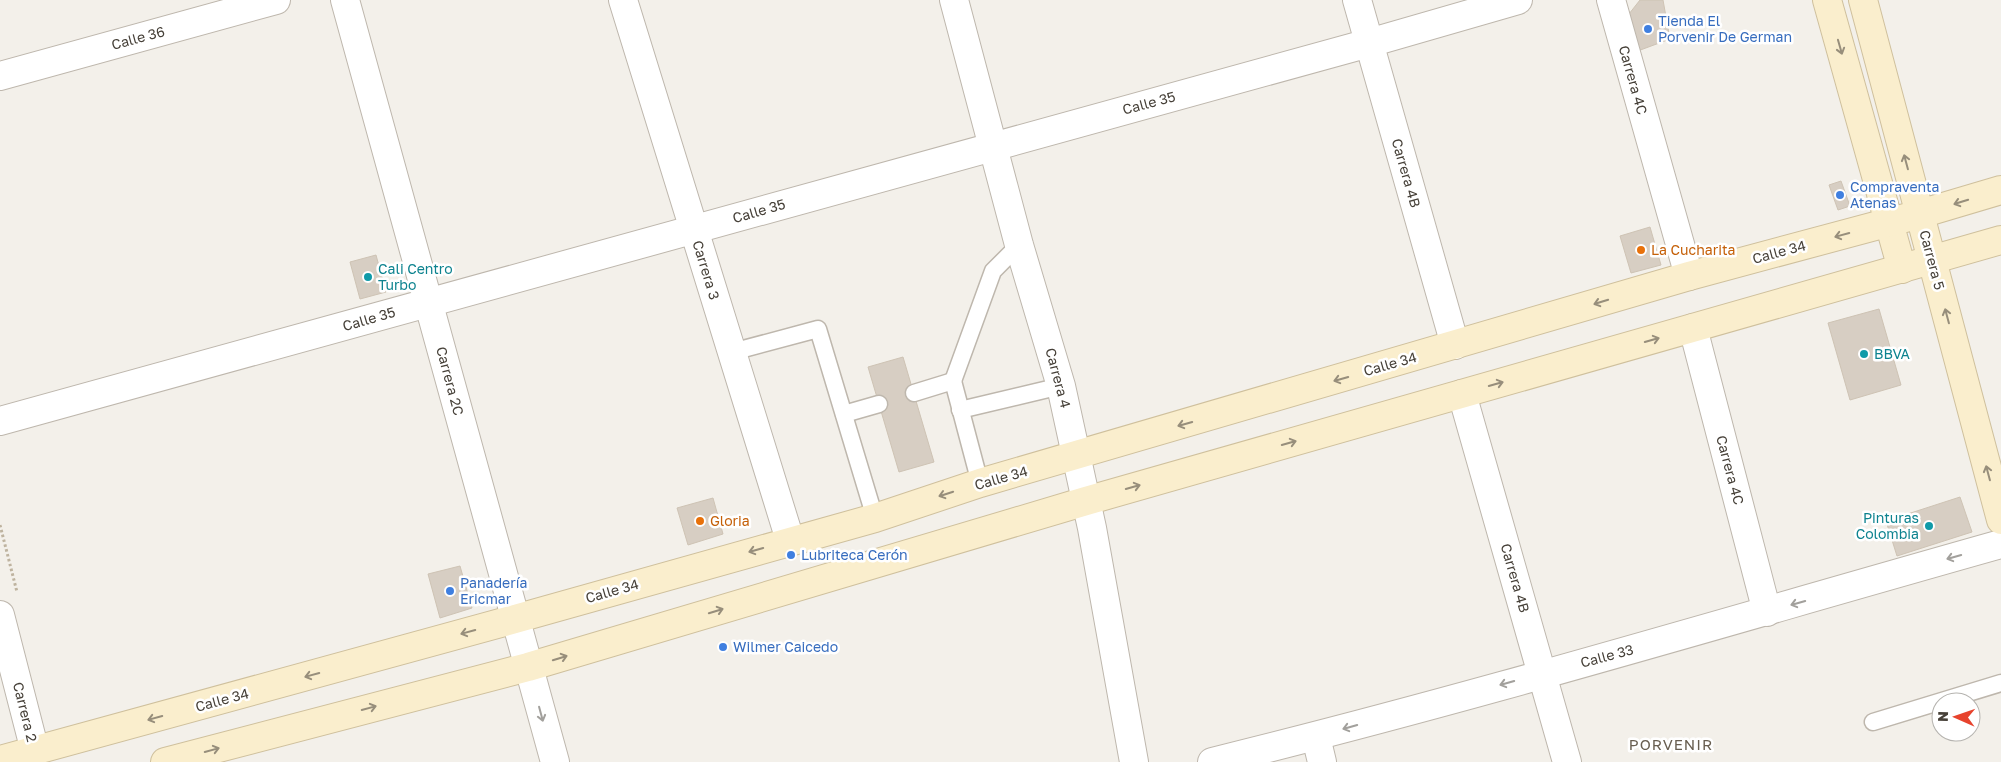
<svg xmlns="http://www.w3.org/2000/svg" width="2001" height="762" viewBox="0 0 2001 762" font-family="'Golos Text',sans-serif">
<rect width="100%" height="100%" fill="#f3f0ea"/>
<!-- building -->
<g fill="#d7cec3" stroke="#cec3b4">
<polygon points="1640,0 1663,0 1670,39 1635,52 1625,19"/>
<polygon points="1841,181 1850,206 1838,210 1829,185"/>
<polygon points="1650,227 1661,265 1631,273 1620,236"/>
<polygon points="376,255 386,292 360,299 350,262"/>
<polygon points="1879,309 1901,385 1850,400 1828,323"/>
<polygon points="903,357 934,462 899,472 868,367"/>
<polygon points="1960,497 1972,532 1897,556 1886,521"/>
<polygon points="713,498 723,534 688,545 677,508"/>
<polygon points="460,566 472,608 440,618 428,574"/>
</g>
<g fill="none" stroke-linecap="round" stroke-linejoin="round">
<!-- service casing -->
<g stroke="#beb7ad" stroke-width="19">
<g id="service">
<polyline points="732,352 818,329 875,518"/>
<polyline points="953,381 993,271 1019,245"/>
<polyline points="914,393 953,381 980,483"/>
<polyline points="960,410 1061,386"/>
<polyline points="844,414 879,404"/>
<polyline points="1873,722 2001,683"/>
</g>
</g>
<!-- minor casing -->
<g stroke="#beb7ad" stroke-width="30">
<g id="minor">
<polyline points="345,0 555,762"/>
<polyline points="623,0 790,540"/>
<polyline points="954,0 1019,245 1061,386 1092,528 1134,762"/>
<polyline points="1357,0 1455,345"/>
<polyline points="1611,0 1689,276"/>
<polyline points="0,76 276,0"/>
<polyline points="1693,328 1767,612"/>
<polyline points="1462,394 1567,762"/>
<polyline points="0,421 1369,43 1518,0"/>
<polyline points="0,615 35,751"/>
<polyline points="1316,737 1322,762"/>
<path d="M1212 762C1477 697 1738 618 2001 544"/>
</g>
</g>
<!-- secondary casing -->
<g stroke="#cfc09d" stroke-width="30">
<g id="secondary">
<polyline points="1827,0 1902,269"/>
<polyline points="1863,0 2001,520"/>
<polyline points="0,760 515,619 875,518 980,483 1689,276 1920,214 2001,190"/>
<polyline points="165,762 528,667 1086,501 2001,240"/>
</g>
</g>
<!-- path -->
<polyline stroke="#beb39f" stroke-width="3" stroke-dasharray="2.5 2.5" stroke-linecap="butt" points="0,525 17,592"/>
<!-- service -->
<use href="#service" stroke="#fff" stroke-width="16"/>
<!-- minor -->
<use href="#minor" stroke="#fff" stroke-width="28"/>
<!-- secondary -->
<use href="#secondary" stroke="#faeecd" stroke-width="28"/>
</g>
<!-- one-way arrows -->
<defs><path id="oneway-shaft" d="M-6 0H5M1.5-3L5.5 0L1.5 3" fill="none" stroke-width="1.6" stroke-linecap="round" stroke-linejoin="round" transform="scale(1.25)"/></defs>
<g stroke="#978e7b">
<use href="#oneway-shaft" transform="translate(1840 47) rotate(74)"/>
<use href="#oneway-shaft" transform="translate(1906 162) rotate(-105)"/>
<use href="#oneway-shaft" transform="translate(1961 202) rotate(163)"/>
<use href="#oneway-shaft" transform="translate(1842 235) rotate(165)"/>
<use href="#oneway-shaft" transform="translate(1601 302) rotate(163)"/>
<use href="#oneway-shaft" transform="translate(1947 316) rotate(-105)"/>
<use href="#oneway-shaft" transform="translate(1652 340) rotate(-16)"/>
<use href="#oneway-shaft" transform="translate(1341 379) rotate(164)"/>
<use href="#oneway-shaft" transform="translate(1496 384) rotate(-16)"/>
<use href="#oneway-shaft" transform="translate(1185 424) rotate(164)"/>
<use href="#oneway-shaft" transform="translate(1289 443) rotate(-16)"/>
<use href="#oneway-shaft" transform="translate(1988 473) rotate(-105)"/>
<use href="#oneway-shaft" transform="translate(1133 487) rotate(-16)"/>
<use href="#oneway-shaft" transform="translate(946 494) rotate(162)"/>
<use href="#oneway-shaft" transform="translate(756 550) rotate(164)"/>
<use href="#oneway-shaft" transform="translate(716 611) rotate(-17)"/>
<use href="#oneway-shaft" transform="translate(468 632) rotate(165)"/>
<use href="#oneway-shaft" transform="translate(560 658) rotate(-17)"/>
<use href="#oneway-shaft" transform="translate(312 675) rotate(165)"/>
<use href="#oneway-shaft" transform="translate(369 708) rotate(-15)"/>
<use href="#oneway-shaft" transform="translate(155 718) rotate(165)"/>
<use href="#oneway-shaft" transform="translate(212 750) rotate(-15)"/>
</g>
<g stroke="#a2a09c">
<use href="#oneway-shaft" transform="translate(1954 557) rotate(164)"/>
<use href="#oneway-shaft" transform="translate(1798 603) rotate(164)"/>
<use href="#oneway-shaft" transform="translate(1507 683) rotate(164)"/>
<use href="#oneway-shaft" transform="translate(541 714) rotate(75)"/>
<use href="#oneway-shaft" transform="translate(1350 727) rotate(164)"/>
</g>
<!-- markers -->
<g fill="#3f7fe0" stroke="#fff" stroke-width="2">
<circle cx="1648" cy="29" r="5"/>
<circle cx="1840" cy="195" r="5"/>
<circle cx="791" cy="555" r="5"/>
<circle cx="450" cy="591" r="5"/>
<circle cx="723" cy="647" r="5"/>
</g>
<g fill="#e8710a" stroke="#fff" stroke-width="2">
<circle cx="1641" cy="250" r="5"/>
<circle cx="700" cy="521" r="5"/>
</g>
<g fill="#0f9aa8" stroke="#fff" stroke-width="2">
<circle cx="368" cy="277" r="5"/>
<circle cx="1864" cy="354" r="5"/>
<circle cx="1929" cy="526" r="5"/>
</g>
<g text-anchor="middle" stroke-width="5" stroke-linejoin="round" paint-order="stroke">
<!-- shop labels -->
<g font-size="14" fill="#366cbe" stroke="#fff" text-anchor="start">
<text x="1658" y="26">Tienda El<tspan x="1658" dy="16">Porvenir De German</tspan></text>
<text x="1850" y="192">Compraventa<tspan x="1850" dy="16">Atenas</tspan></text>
<text x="801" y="560">Lubriteca Cerón</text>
<text x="460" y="588">Panadería<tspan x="460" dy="16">Ericmar</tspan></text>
<text x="733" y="652">Wilmer Caicedo</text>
</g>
<!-- street labels -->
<g font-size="14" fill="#464038" stroke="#fff">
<text transform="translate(138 38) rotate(-15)" y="5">Calle 36</text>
<text transform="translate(1633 80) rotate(74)" y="5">Carrera 4C</text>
<text transform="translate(1149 103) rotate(-15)" y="5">Calle 35</text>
<text transform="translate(1406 173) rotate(74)" y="5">Carrera 4B</text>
<text transform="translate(759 211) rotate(-16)" y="5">Calle 35</text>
<text transform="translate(1779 252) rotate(-15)" y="5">Calle 34</text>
<text transform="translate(1932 260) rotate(75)" y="5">Carrera 5</text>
<text transform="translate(706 270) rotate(73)" y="5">Carrera 3</text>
<text transform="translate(369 319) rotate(-16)" y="5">Calle 35</text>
<text transform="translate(1390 364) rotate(-16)" y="5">Calle 34</text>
<text transform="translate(1058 378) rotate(75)" y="5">Carrera 4</text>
<text transform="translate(450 381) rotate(75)" y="5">Carrera 2C</text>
<text transform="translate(1730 470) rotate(75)" y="5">Carrera 4C</text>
<text transform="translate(1001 478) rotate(-16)" y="5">Calle 34</text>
<text transform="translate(1515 578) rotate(74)" y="5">Carrera 4B</text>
<text transform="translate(612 591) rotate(-16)" y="5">Calle 34</text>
<text transform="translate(1607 656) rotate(-15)" y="5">Calle 33</text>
<text transform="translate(222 700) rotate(-15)" y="5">Calle 34</text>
<text transform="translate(25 712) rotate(76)" y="5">Carrera 2</text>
</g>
<!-- food labels -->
<g font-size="14" fill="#c56008" stroke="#fff" text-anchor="start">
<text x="1651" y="255">La Cucharita</text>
<text x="710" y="526">Gloria</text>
</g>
<!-- culture labels -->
<g font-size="14" fill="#0d838f" stroke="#fff" text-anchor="start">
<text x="378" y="274">Cali Centro<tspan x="378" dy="16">Turbo</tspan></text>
<text x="1874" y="359">BBVA</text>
<text x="1919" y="523" text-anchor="end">Pinturas<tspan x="1919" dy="16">Colombia</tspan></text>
</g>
<!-- neighbourhood labels -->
<g font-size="15" letter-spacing="1" fill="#685e50" stroke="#fff">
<text x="1671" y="750">PORVENIR</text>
</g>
</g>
<!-- north arrow -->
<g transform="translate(1956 717) rotate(272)"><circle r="24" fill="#ffffff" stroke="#b5b3af"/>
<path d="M0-4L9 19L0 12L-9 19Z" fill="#e7432d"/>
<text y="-8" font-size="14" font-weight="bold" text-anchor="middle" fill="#464038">N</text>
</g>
</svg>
